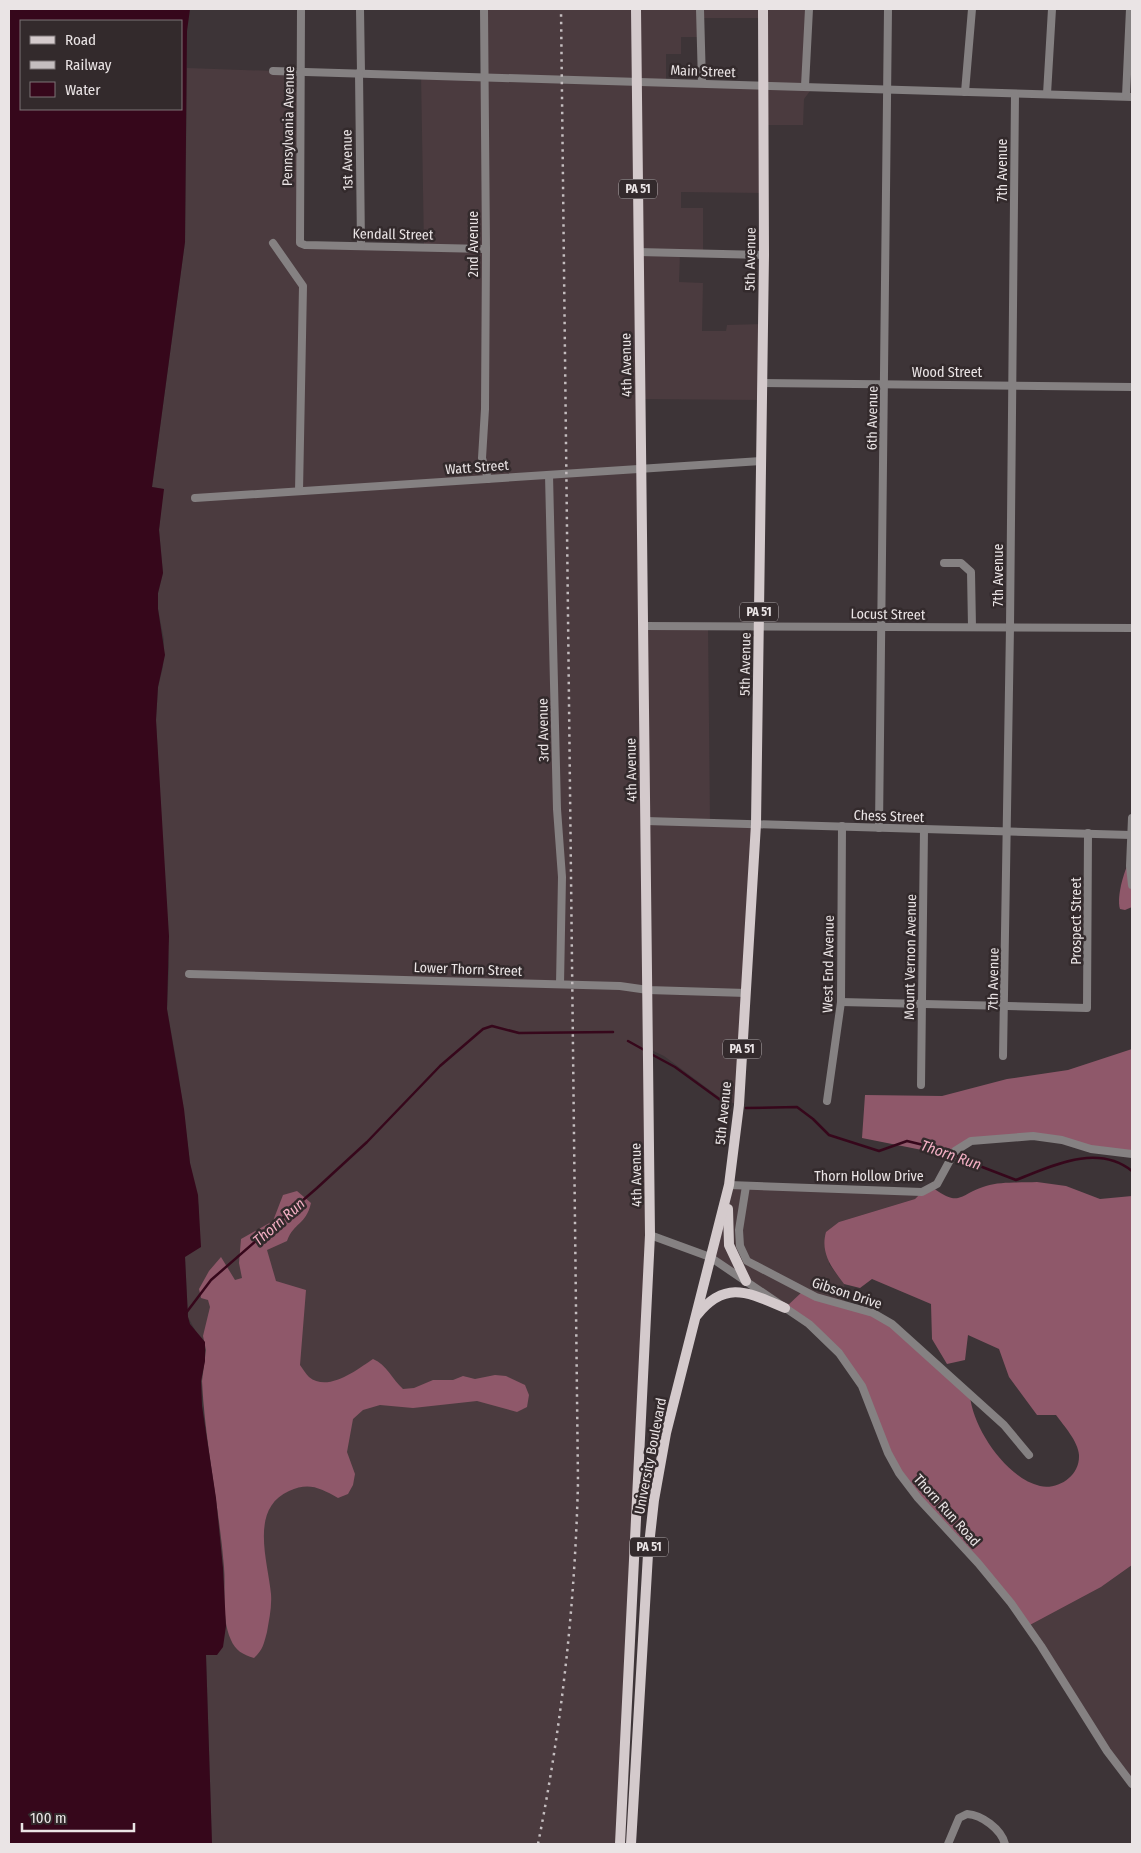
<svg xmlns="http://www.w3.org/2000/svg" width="1141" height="1853" viewBox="0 0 1141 1853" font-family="'Fira Sans Condensed',sans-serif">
<rect width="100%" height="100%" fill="#3d3437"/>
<!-- built -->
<g fill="#4b3b3f" fill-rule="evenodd">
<path d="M484 9H809L805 86 813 87 804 99 803 125H765L764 193 681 192V208H703V254L680 253 679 282 703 283 702 331H726L727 325 763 324 761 400 641 399 644 626 708 625 710 822 756 824 739 1105 723 1100 664 1056 649 1049 650 1235 620 1844H212L206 1655 208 1451 201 1381 205 1361 195 1330 188 1317 185 1257 199 1234V1208L190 1163 178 1070 167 1009 169 966 156 720 158 687 163 667 164 640 158 609V593L163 573 159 530 163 489 152 487 185 242 187 68 302 72 301 243 424 247 421 74 485 76ZM700 18H763L764 86 666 81V54H681V37H700Z"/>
<polygon points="729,1185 922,1192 915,1199 839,1222 829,1264 844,1284 846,1298 843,1303 785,1308 710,1257"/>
<polygon points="1132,1565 1132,1784 1028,1626 1101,1587"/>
</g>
<!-- forest -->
<g fill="#8f586a">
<path d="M1132 856V907L1125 910 1120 909C1116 896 1125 867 1132 856Z"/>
<polygon points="1132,1049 1132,1154 1046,1137 971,1141 952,1156 862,1138 865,1095 942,1096 1007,1079 1068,1070"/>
<path d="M1037 1182 1066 1186 1100 1199 1132 1196V1565L1101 1587 1028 1626 908 1487 848 1363 785 1308 803 1291 883 1318 970 1396C973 1428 1006 1478 1040 1486 1058 1490 1080 1476 1079 1455 1078 1441 1064 1426 1056 1415H1037L1009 1377 999 1349 968 1335 965 1360 947 1364 932 1339 931 1304 872 1279 860 1288 844 1284C832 1268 820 1253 826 1232L839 1222 915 1199 922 1192 933 1188C961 1208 959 1194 986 1186 1001 1181 1021 1183 1037 1182Z"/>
<path d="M297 1191 311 1203C306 1225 294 1222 287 1241L267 1250 276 1281 306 1290 300 1365C303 1369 306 1374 309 1377 328 1393 358 1369 373 1359 387 1365 392 1379 403 1389L414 1388 433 1380H453L463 1376 475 1379 495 1375 506 1376 525 1385 529 1395 527 1407 517 1412 477 1401 413 1408 380 1405 363 1410 353 1419 347 1452 355 1474 353 1485 348 1494 338 1498C320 1488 309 1482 289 1491 249 1509 268 1561 271 1594 272 1607 269 1620 267 1632 264 1643 263 1650 254 1658 243 1655 235 1650 231 1640 221 1619 226 1590 224 1567 219 1505 205 1443 202 1381L206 1350 203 1336 210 1307 208 1300 201 1298 199 1289 209 1271 221 1257 235 1280 242 1278 239 1263 241 1239 273 1221 283 1195Z"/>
</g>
<!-- water -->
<path fill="#36071b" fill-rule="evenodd" d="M9 9H190L187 31 185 242 152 487 164 489 159 530 163 573 158 593V609L165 655 158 687 156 720 169 936 167 1009 184 1109 190 1163 198 1195 201 1247 185 1257 188 1317 190 1324 205 1342V1361L201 1381 202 1406 216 1498 223 1568 226 1626 223 1647 217 1655H206L212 1844H9ZM21 21H181V109H21Z"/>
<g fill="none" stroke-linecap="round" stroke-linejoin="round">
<!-- stream -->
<g stroke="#36071b" stroke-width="2.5">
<polyline points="628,1041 646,1051"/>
<polyline points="651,1054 675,1067 730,1107"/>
<path d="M746 1108 797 1107 813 1119 829 1135 879 1151 907 1141 948 1151 964 1160 1016 1180C1052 1166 1097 1143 1132 1171"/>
<polyline points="186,1313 211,1280 317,1188 367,1142 440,1066 483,1029 492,1026 519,1033 613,1032"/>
</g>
<!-- minor -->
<g stroke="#858182" stroke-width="8">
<polyline points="301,9 300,243 305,245 486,249"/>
<polyline points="360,9 361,73"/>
<polyline points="484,9 486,249 485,409 482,458 488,479"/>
<polyline points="700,9 702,83"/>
<polyline points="273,71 1132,97"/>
<polyline points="359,73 361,246"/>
<polyline points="805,86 809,9"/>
<polyline points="965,92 972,9"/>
<polyline points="1047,94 1052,9"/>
<polyline points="1126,96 1130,9"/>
<polyline points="273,243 303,286 299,491"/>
<polyline points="638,252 764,255"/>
<polyline points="762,383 1132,387"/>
<polyline points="549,475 557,809 562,877 560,984"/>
<polyline points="195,498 761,461"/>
<polyline points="944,563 961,563 971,572 972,627"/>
<polyline points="644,626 1132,628"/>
<polyline points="1132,818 1130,866 1132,885"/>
<polyline points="646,821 1131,835"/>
<polyline points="879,828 888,9"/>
<polyline points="189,974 620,986 648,990 746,993"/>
<polyline points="841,1002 1087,1008 1088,833"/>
<polyline points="1003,1056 1010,627 1015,94"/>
<polyline points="921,1085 924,829"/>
<polyline points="827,1101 841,1002 842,826"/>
<polyline points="729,1185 922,1192 937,1184 955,1151 971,1141 1033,1136 1062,1140 1091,1149 1132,1154"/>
<polyline points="746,1186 739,1230 740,1246 747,1261 816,1297 873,1313 892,1324 1004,1425 1029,1455"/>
<polyline points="650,1235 710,1257 809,1324 839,1353 862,1386 888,1453 899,1473 918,1498 978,1563 1011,1603 1041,1646 1107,1751 1132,1784"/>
<path d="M948 1844 959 1818 967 1814C982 1815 1001 1829 1005 1844"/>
</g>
<!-- major -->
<g stroke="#d4cacc" stroke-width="10">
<polyline points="728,1209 729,1245 746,1281"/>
<path d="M697 1315C726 1279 749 1293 785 1308"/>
<polyline points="620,1844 650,1235 636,9"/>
<polyline points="631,1844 648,1554 654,1500 666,1433 729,1185 739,1105 756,824 764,255 763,9"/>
</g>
<!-- rail -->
<path stroke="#c4bdbf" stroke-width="2.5" stroke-dasharray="2.5 5" stroke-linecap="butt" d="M538 1844C562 1724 575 1604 578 1482L561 9"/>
</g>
<g text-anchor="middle" stroke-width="5" stroke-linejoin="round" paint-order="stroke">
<!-- shield labels -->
<g fill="#332a2c" stroke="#b3acae" stroke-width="1">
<rect x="619" y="179.5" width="38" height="19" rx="4"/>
<rect x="740" y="602.5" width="38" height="19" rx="4"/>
<rect x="723" y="1039.5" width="38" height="19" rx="4"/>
<rect x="630" y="1537.5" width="38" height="19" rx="4"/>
</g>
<g font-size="12" font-weight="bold" fill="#eae4e5">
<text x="638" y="193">PA 51</text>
<text x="759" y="616">PA 51</text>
<text x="742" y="1053">PA 51</text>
<text x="649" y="1551">PA 51</text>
</g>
<!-- street labels -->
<g font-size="14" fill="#eae4e5" stroke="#332a2c">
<text transform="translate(703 71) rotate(2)" y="5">Main Street</text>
<text transform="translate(288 126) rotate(-89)" y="5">Pennsylvania Avenue</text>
<text transform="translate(347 160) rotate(-91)" y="5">1st Avenue</text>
<text transform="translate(1002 170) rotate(-90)" y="5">7th Avenue</text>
<text transform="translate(393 234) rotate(1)" y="5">Kendall Street</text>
<text transform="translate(473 244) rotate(-90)" y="5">2nd Avenue</text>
<text transform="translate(750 259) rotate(-89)" y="5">5th Avenue</text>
<text transform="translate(626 365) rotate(-91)" y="5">4th Avenue</text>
<text x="947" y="377">Wood Street</text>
<text transform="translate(872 418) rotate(-89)" y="5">6th Avenue</text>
<text transform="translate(477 467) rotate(-4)" y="5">Watt Street</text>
<text transform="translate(998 575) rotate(-90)" y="5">7th Avenue</text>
<text transform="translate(888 614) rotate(1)" y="5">Locust Street</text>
<text transform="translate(745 664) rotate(-89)" y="5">5th Avenue</text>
<text transform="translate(543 730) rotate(-91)" y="5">3rd Avenue</text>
<text transform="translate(631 770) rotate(-91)" y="5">4th Avenue</text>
<text transform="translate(889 816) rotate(2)" y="5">Chess Street</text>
<text transform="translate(1076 921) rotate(-90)" y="5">Prospect Street</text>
<text transform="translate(910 957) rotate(-89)" y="5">Mount Vernon Avenue</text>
<text transform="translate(828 964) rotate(-89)" y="5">West End Avenue</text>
<text transform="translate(468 969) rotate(2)" y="5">Lower Thorn Street</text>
<text transform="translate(993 979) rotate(-89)" y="5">7th Avenue</text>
<text transform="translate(723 1113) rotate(-84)" y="5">5th Avenue</text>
<text transform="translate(636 1175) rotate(-91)" y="5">4th Avenue</text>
<text x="869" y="1181">Thorn Hollow Drive</text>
<text transform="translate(847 1293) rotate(18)" y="5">Gibson Drive</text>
<text transform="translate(650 1456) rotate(-79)" y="5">University Boulevard</text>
<text transform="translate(947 1510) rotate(48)" y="5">Thorn Run Road</text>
</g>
<!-- water labels -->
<g font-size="15" font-style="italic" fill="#f5b0c5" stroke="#332a2c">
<text transform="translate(951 1155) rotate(19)" y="5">Thorn Run</text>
<text transform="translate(279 1222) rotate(-41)" y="5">Thorn Run</text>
</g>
</g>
<!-- border -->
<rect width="1141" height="1853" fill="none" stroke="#eae4e5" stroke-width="20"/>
<!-- legend -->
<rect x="20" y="20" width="162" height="90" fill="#332a2c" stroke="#7c7476"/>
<rect x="30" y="36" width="25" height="8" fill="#d4cacc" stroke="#7c7476"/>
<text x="65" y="45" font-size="15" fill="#eae4e5">Road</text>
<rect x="30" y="61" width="25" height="8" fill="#c4bdbf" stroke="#7c7476"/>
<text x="65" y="70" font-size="15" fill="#eae4e5">Railway</text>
<rect x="30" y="82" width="25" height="15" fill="#36071b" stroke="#7c7476"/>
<text x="65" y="95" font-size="15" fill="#eae4e5">Water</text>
<!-- scale -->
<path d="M22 1823v8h112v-8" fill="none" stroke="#eae4e5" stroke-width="2.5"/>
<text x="30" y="1823" font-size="15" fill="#eae4e5" stroke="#332a2c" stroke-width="4" paint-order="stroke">100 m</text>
</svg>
